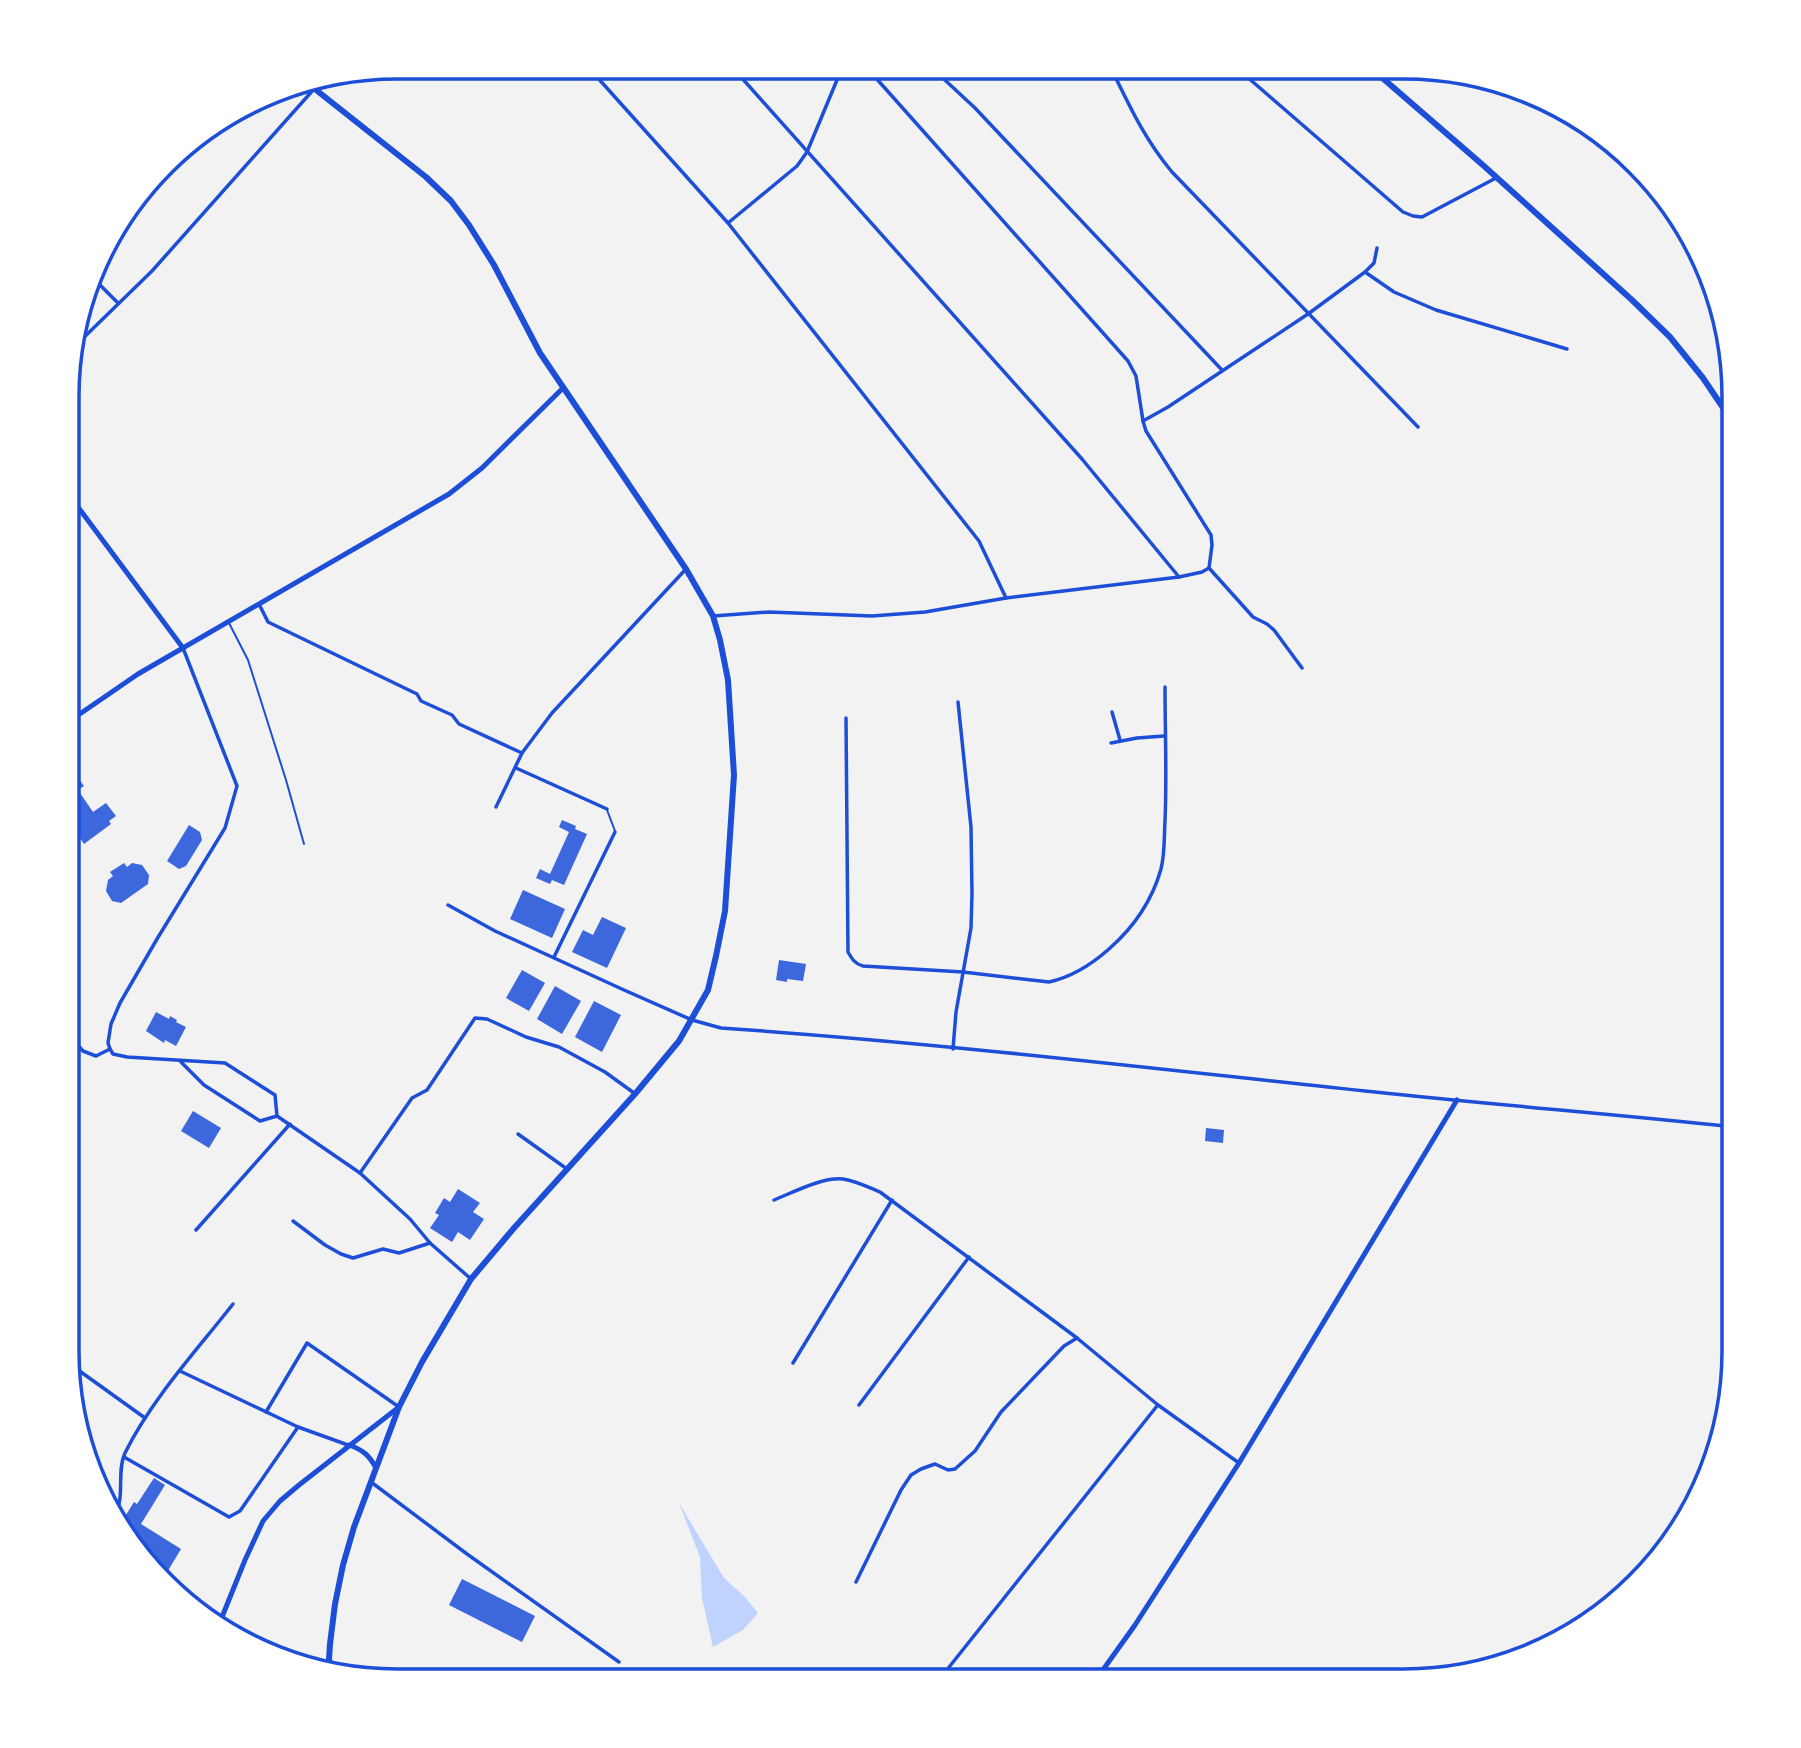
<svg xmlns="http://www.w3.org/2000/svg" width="1801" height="1748" viewBox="0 0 1801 1748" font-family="'IBM Plex Sans',sans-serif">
<rect width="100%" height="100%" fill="#f2f2f2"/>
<!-- water -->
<polygon fill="#bfd3fe" points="679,1503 724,1578 745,1597 758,1613 743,1630 713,1647 702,1598 700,1557"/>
<!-- building -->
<g fill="#3d67dc">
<polygon points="70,767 84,786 78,790 93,812 106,803 116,816 109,821 111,824 84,844 70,824"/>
<polygon points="562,820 576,826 575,829 587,834 564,885 552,880 550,884 536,878 540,869 550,874 569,832 559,827"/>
<polygon points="189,825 200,832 202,840 186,866 179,869 167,861"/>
<polygon points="124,863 127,867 132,863 142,865 149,875 148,884 121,903 112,901 106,891 108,880 113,876 110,872"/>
<polygon points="523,890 565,909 552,938 510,919"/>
<polygon points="602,917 626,928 607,968 572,952 583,930 593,935"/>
<polygon points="779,960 806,964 803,981 787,979 787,982 776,980"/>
<polygon points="522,970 545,983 529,1011 506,998"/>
<polygon points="555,986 581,1001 562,1034 537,1019"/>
<polygon points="594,1001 621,1015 602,1052 575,1037"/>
<polygon points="156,1012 169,1019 170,1016 177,1020 176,1022 186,1027 176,1046 165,1040 164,1043 146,1031"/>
<polygon points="193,1111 221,1128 209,1148 181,1131"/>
<polygon points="1206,1128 1224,1130 1223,1143 1205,1141"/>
<polygon points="458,1189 480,1203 473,1212 484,1219 470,1240 458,1232 452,1242 430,1228 439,1215 435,1213 444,1198 450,1202"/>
<polygon points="154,1478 165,1485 141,1524 181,1549 166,1574 135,1553 136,1549 131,1546 128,1541 135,1531 121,1523 134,1502 137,1504"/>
<polygon points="462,1579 535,1616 522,1642 449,1605"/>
</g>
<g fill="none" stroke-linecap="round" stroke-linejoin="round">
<!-- service -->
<g stroke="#1d4ed8" stroke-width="2">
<polyline points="229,623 248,660 286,780 304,844"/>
<polyline points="607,810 615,831"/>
</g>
<!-- minor -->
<g stroke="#1d4ed8" stroke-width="3.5">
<polyline points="588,67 728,223 979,541 1006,598"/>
<polyline points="732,67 1082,459 1179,577"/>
<polyline points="867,68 1128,361 1136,376 1143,421 1146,431 1211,535 1212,545 1209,568"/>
<polyline points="932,68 975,108 1222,370"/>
<path d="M1111 68C1130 107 1144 138 1172 172L1418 427"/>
<polyline points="1238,69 1403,212 1413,216 1422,217 1496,178"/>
<polyline points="728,223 797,166 807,152 842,68"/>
<polyline points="1365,272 1394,292 1436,310 1567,349"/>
<polyline points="93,278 118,303"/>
<polyline points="73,348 152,271 314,89"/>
<polyline points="1143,421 1168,407 1308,314 1365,272 1374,263 1377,248"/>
<polyline points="1209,568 1253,617 1267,624 1274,630 1302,668"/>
<polyline points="259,604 268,622 417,694 421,701 452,715 459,724 522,753"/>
<polyline points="713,616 769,612 872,616 925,612 1006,598 1179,577 1202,572 1209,568"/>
<polyline points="1112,712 1120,740"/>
<path d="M846 718 848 952C852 959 855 964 863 966L963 972 1049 982C1072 977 1092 964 1109 949 1134 927 1152 901 1161 869 1165 853 1164 837 1165 821 1167 776 1165 731 1165 687"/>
<polyline points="1111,743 1137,738 1164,736"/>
<polyline points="516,768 607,809"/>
<polyline points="496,807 522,753 552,713 685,570"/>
<path d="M448 905 495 931 624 990 692 1020 721 1028C940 1043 1158 1069 1375 1092 1495 1105 1614 1114 1734 1127"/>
<polyline points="554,957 615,832"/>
<polyline points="69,1035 83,1051 96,1056 110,1049"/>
<polyline points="110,1049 113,1054 127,1057 225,1063 275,1095 277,1116 360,1173 410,1219 430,1243 471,1279"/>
<polyline points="110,1049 108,1043 111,1024 120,1003 157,939 225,828 237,786 183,648"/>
<polyline points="953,1049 956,1012 971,928 972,894 971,827 958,702"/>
<polyline points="181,1062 204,1085 260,1121 277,1116"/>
<polyline points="518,1134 567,1169"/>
<polyline points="360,1173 412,1098 427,1090 475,1018 487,1019 526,1037 559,1047 605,1072 634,1093"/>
<path d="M774 1200C794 1192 822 1177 843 1179 856 1181 868 1187 880 1192L1077 1338 1158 1405 1239 1463"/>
<polyline points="293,1221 325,1245 341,1254 353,1258 383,1249 399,1253 430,1243"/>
<polyline points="196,1230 290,1124"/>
<polyline points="67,1362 145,1418"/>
<polyline points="793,1363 892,1200"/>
<polyline points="180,1371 298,1427 348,1445"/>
<polyline points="859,1405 969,1257"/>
<polyline points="266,1412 307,1343 399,1407"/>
<polyline points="124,1457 229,1517 240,1511 298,1427"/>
<polyline points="371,1482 467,1554 619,1662"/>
<path d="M114 1516C126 1498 116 1472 125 1453 151 1400 197 1350 233 1304"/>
<polyline points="856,1582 901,1490 911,1475 921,1469 935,1464 948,1470 955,1469 975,1451 1001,1412 1064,1346 1077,1338"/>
<polyline points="938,1681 1157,1406"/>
</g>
<!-- tertiary -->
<g stroke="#1d4ed8" stroke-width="5">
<polyline points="72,499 183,648"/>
<polyline points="71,720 138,674 449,494 482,468 563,388"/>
<polyline points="1095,1681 1135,1625 1239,1463 1457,1100"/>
</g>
<!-- secondary -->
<g stroke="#1d4ed8" stroke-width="5">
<path d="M349 1445C363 1450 369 1455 376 1468"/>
<polyline points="220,1622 245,1560 263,1521 280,1501 299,1485 399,1407"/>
</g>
<!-- primary -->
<polyline stroke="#1d4ed8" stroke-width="6" points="306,82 426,177 451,201 469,225 494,265 540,353 686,569 713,616 720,640 728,680 734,775 725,911 716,956 708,990 679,1041 635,1094 514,1228 471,1279 422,1362 399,1407 354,1527 343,1565 335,1604 330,1644 329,1659 331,1669"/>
<!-- trunk -->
<polyline stroke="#1d4ed8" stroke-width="6" points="1372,69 1484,166 1632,300 1670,337 1703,378 1734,424"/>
</g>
<!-- crop -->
<path d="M0 0H1801V1748H0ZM397 79H1404A318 318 0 0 1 1722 397V1351A318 318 0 0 1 1404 1669H397A318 318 0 0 1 79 1351V397A318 318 0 0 1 397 79Z" fill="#fff" fill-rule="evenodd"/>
<path fill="none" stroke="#1d4ed8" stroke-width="3.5" d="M397 79H1404A318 318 0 0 1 1722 397V1351A318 318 0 0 1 1404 1669H397A318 318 0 0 1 79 1351V397A318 318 0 0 1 397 79Z"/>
</svg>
